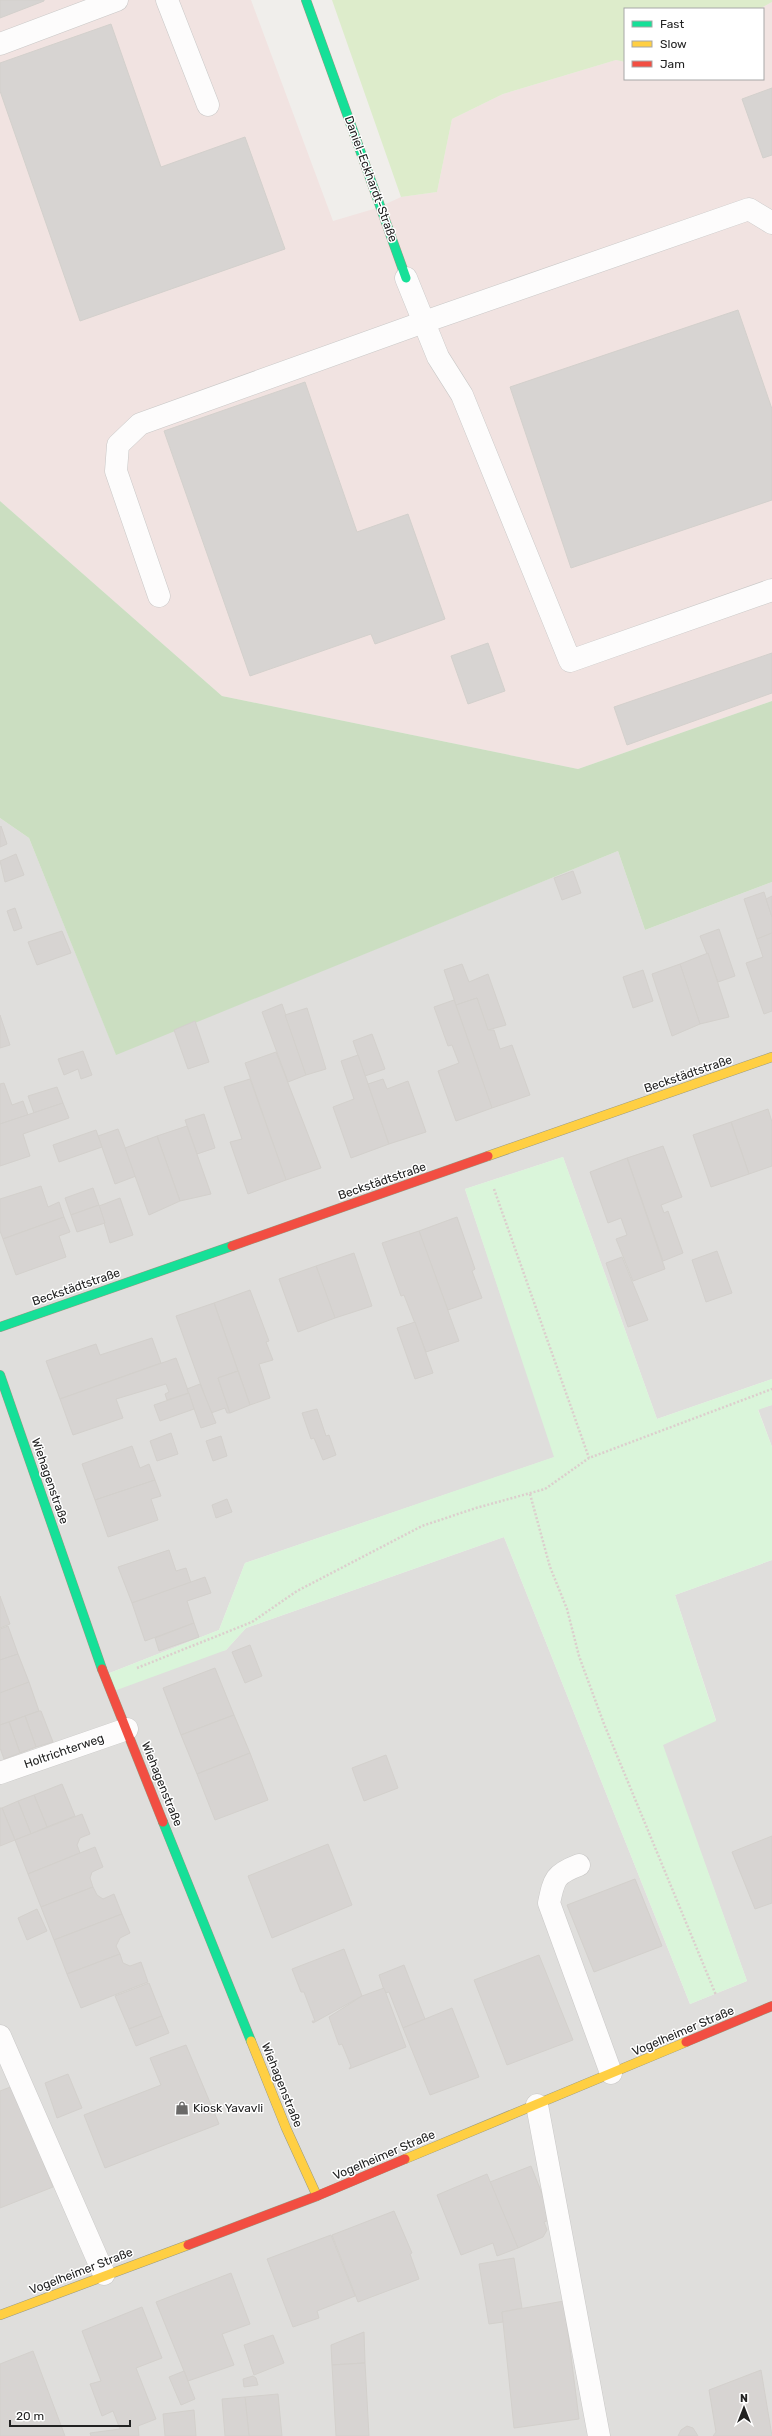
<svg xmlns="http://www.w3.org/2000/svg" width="772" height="2436" viewBox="0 0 772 2436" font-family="Rubik,sans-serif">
<rect width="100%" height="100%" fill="#f0eeeb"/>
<!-- residential -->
<g fill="#dfdedc">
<polygon points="0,818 29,838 116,1054 618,851 645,930 772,882 772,1379 657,1419 563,1157 465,1189 555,1457 245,1563 219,1630 107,1674 226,1650 246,1628 504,1537 690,2004 747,1981 662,1745 716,1720 675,1595 772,1560 772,2436 0,2436"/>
<polygon points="772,1405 772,1447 758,1409"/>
</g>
<!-- commercial -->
<polygon fill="#f1e3e1" points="0,0 251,0 333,221 377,208 401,197 437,192 452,119 503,94 616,60 625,62 625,79 763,79 763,9 759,9 772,2 772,701 578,769 222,696 0,501"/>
<!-- grass -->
<polygon fill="#ddeccb" points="332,0 772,0 772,2 759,9 625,9 625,62 616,60 503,94 452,119 437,192 401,197"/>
<!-- forest -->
<polygon fill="#cbdec1" points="0,501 222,696 578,769 772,701 772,882 645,930 618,851 116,1055 29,838 0,818"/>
<!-- park -->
<polygon fill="#daf5da" points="563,1157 657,1419 772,1379 772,1405 758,1410 772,1447 772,1560 675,1595 716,1721 663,1745 747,1981 690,2004 504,1537 246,1628 226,1650 114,1691 107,1674 219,1630 245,1563 554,1457 465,1189"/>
<!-- building -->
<g fill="#d7d4d2" stroke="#d3d0cc">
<polygon points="0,0 44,0 44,1 0,18"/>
<polygon points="111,24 161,167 245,137 285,249 80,321 0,91 0,63"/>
<polygon points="772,88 772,155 763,158 742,99"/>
<polygon points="738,310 772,409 772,500 571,568 510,387"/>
<polygon points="305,382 357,532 408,514 445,619 375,644 371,634 250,676 164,431"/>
<polygon points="488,643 505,691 468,704 451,656"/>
<polygon points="772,653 772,693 627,745 614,707"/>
<polygon points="1,826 7,844 0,847 0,827"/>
<polygon points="16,854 24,875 5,882 0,861"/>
<polygon points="573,871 581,893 562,900 554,878"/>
<polygon points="764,892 772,917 772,933 757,939 744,899"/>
<polygon points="772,896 772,917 766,899"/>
<polygon points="15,908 22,928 14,931 7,911"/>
<polygon points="719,929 735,976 718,982 700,936"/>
<polygon points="62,931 71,953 37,965 28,942"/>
<polygon points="772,933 772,1011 764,1014 746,963 763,957 757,939"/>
<polygon points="708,953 729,1017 700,1024 680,964"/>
<polygon points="462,964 469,982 488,974 506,1025 488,1030 477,998 456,1005 444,970"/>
<polygon points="680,964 700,1024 672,1036 652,974"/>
<polygon points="643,970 653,1001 633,1008 623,977"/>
<polygon points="477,998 488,1030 494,1030 500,1049 512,1045 530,1095 492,1108 456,1005"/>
<polygon points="454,1000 492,1108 456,1121 438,1071 459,1063 452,1045 448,1046 434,1007"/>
<polygon points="282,1004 306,1075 288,1082 262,1012"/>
<polygon points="307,1008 326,1069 306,1075 285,1015"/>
<polygon points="0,1015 10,1045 0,1048"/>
<polygon points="195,1021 209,1062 188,1069 174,1030"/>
<polygon points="372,1034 385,1069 365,1076 353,1041"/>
<polygon points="83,1051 92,1075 81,1079 78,1069 64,1075 58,1059"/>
<polygon points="276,1052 321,1168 286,1180 245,1063"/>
<polygon points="358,1055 389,1144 351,1158 333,1107 354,1099 341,1061"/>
<polygon points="250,1079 286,1180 248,1194 230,1142 242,1139 224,1087"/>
<polygon points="383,1079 387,1089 408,1081 426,1132 389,1144 368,1084"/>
<polygon points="4,1083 12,1105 23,1101 28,1115 0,1124 0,1084"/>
<polygon points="57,1087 63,1103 34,1113 28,1096"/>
<polygon points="63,1103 69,1118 23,1134 30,1156 0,1166 0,1124"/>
<polygon points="768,1109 772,1122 772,1166 749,1174 731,1122"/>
<polygon points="204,1114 215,1148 197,1154 185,1120"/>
<polygon points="731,1122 749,1174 711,1187 693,1135"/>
<polygon points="187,1126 211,1194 180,1201 157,1136"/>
<polygon points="118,1129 136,1176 115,1184 98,1136"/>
<polygon points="96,1130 102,1147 59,1162 53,1145"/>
<polygon points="157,1136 180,1201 149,1215 125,1148"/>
<polygon points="663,1146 682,1197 661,1205 664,1213 668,1211 683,1253 663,1261 627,1158"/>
<polygon points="627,1158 665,1269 633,1281 616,1239 627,1235 621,1218 608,1223 590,1172"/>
<polygon points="41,1186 48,1207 59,1202 64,1217 3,1239 0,1231 0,1199"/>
<polygon points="93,1188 99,1205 71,1215 65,1198"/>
<polygon points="120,1198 133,1235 110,1243 99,1206"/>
<polygon points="99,1205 105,1223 77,1232 71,1215"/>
<polygon points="64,1217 70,1232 59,1236 66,1257 16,1275 3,1239"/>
<polygon points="457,1217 475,1269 472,1271 482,1298 448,1310 419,1231"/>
<polygon points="419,1231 459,1341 426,1352 404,1295 401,1296 382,1243"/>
<polygon points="717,1251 732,1293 706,1302 692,1260"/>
<polygon points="354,1253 372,1306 335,1318 316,1266"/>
<polygon points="622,1257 648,1320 628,1327 606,1263"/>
<polygon points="316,1266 335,1318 298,1332 279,1279"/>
<polygon points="250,1290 269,1341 266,1342 273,1360 259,1364 270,1398 250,1405 214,1303"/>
<polygon points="214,1303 238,1371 218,1378 230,1413 227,1413 225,1408 211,1413 176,1316"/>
<polygon points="415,1322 433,1373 415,1379 397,1328"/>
<polygon points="152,1338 161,1363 60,1399 46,1361 96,1344 100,1355"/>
<polygon points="176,1358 189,1393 167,1400 165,1394 169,1392 166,1384 116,1399 123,1418 73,1435 60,1399"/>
<polygon points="238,1371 250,1405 230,1413 218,1378"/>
<polygon points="200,1384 216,1423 201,1428 187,1389"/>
<polygon points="189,1393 194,1409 160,1421 154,1405"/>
<polygon points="317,1409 326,1436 329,1435 336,1455 323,1460 314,1438 311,1439 302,1413"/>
<polygon points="171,1433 178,1454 157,1461 150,1441"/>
<polygon points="221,1436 227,1456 213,1461 206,1441"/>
<polygon points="132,1446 140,1468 149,1464 155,1480 95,1500 82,1464"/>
<polygon points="155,1480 161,1496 151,1499 158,1520 108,1537 95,1500"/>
<polygon points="227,1499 232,1512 216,1518 212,1505"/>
<polygon points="169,1550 176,1571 186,1568 191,1583 132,1603 118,1567"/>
<polygon points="205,1577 211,1593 187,1601 194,1623 145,1641 132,1603"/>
<polygon points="0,1596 10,1624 0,1628"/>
<polygon points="194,1623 199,1637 159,1651 155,1638"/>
<polygon points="8,1626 18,1654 0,1660 0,1629"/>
<polygon points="250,1645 262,1676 245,1683 232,1652"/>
<polygon points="18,1654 29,1682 0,1693 0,1660"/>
<polygon points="215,1668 234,1715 181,1735 163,1688"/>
<polygon points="29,1682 39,1711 0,1725 0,1693"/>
<polygon points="39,1711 41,1711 53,1742 36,1747 25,1716"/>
<polygon points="234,1715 250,1753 197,1774 181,1735"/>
<polygon points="25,1716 36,1747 20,1753 9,1722"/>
<polygon points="9,1722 20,1753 4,1759 0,1748 0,1725"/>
<polygon points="250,1753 268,1800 215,1820 197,1774"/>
<polygon points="386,1755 398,1788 364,1801 352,1768"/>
<polygon points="62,1784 75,1816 47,1827 34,1795"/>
<polygon points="34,1795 47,1827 31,1834 18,1801"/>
<polygon points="18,1801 31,1834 15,1840 2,1808"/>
<polygon points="0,1808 2,1808 15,1840 0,1846"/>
<polygon points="82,1814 90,1834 80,1838 77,1845 80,1853 28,1874 15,1840"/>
<polygon points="772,1836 772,1903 755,1909 732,1852"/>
<polygon points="328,1844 352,1905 272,1938 248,1876"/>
<polygon points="95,1847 103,1867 92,1872 90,1878 93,1887 41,1907 28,1874"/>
<polygon points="635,1879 662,1946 594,1972 567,1905"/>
<polygon points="93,1887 97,1895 103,1899 114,1894 122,1914 54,1940 41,1907"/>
<polygon points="37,1909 47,1931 27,1940 18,1918"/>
<polygon points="122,1914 130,1933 120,1938 116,1946 120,1954 67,1974 54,1940"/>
<polygon points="344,1949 362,1996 313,2023 312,2021 315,2021 304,1992 301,1992 292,1969"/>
<polygon points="120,1954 123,1963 130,1966 141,1962 148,1982 81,2008 67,1974"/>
<polygon points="539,1955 573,2040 507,2065 474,1980"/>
<polygon points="404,1965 425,2019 403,2028 389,1992 385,1993 379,1975"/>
<polygon points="149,1983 162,2016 129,2029 115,1996"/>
<polygon points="384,1988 406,2047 349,2069 351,2066 342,2044 339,2045 329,2017 362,1996"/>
<polygon points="452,2008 479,2077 430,2095 403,2028"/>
<polygon points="162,2016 169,2033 136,2046 129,2029"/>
<polygon points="186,2045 219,2124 105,2168 84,2115 161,2085 150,2058"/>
<polygon points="68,2074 82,2108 57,2118 45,2083"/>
<polygon points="13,2086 53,2187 0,2208 0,2091"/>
<polygon points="531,2166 552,2219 544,2222 547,2230 543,2237 518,2248 490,2182"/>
<polygon points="487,2174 518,2248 497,2256 493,2243 461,2255 437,2195"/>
<polygon points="394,2211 412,2253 410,2254 419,2279 358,2302 332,2235"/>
<polygon points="331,2235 355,2296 317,2311 319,2318 293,2327 267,2259"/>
<polygon points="514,2258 522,2308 502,2312 503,2322 489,2324 479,2264"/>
<polygon points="231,2273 250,2324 222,2334 234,2365 188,2381 156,2302"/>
<polygon points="564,2301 579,2419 514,2428 502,2312"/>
<polygon points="142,2307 162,2358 136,2368 156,2419 138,2426 139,2436 91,2436 90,2433 120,2429 113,2411 102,2416 90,2384 101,2381 82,2331"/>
<polygon points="364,2332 365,2363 332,2365 331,2345"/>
<polygon points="273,2335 284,2363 254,2375 244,2345"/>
<polygon points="33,2351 65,2436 0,2436 0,2364"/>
<polygon points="365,2363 369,2436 336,2436 332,2365"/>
<polygon points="761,2370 772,2436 713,2436 716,2432 709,2390"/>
<polygon points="184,2371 195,2399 181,2405 169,2377"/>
<polygon points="253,2376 256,2378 258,2385 244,2387 243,2379"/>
<polygon points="278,2394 282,2436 249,2436 245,2397"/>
<polygon points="245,2397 249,2436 225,2436 222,2399"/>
<polygon points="194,2410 196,2436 165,2436 163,2414"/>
<polygon points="687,2426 693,2428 698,2436 678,2436 681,2430"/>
</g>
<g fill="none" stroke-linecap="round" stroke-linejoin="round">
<!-- lane casing -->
<g stroke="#c9c8c7" stroke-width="23">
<g id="lane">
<polyline points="167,0 208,105"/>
<polyline points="0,44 117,0"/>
<polyline points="406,278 438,357 462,395 570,661 772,590"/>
<polyline points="159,596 116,471 118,445 140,424 424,322 749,209 772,223"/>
<path d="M579 1865C555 1874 554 1879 549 1903L611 2073"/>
<polyline points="0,2036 104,2274"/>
<polyline points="537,2105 599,2436"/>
</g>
</g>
<!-- street casing -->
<g stroke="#c9c8c7" stroke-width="23">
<polyline id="street" points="0,1773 127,1729"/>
</g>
<!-- fast casing -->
<g stroke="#999a82" stroke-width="10">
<g id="fast">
<polyline points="306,0 406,278"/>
<polyline points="0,1327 232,1246"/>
<polyline points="0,1375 102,1669"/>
<polyline points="163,1822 251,2041"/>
</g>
</g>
<!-- slow casing -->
<g stroke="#999a82" stroke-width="10">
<g id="slow">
<polyline points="488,1156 772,1057"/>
<polyline points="251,2041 286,2128 317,2196"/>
<polyline points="405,2159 686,2042"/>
<polyline points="0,2315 188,2245"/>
</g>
</g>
<!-- jam casing -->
<g stroke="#999a82" stroke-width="10">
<g id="jam">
<polyline points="232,1246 488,1156"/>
<polyline points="102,1669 163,1822"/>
<polyline points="686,2042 772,2006"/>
<polyline points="188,2245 317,2196 405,2159"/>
</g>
</g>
<!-- path -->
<g stroke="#dccecd" stroke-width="2.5" stroke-dasharray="2 2" stroke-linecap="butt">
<polyline points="494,1189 589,1458"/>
<polyline points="530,1494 550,1567 567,1609 579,1656 604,1724 716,1995"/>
<polyline points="137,1668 252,1622 297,1591 422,1526 476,1508 545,1489 589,1458 772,1389"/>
</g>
<!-- lane -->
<use href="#lane" stroke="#fdfcfc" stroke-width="22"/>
<!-- street -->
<use href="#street" stroke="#fdfcfc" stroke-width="22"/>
<!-- fast -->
<use href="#fast" stroke="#16e098" stroke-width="9"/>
<!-- slow -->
<use href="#slow" stroke="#ffcf43" stroke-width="9"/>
<!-- jam -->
<use href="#jam" stroke="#f24e42" stroke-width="9"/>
</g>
<!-- icons -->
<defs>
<g id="shop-bare" transform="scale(1.08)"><path d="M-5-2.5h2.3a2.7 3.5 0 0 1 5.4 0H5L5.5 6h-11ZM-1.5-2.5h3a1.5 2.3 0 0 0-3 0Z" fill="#6a6968" stroke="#fff" stroke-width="2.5" paint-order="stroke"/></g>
</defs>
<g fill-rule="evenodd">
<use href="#shop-bare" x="182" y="2108"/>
</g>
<g text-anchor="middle" stroke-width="3" stroke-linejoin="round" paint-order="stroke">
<!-- street labels -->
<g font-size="12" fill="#222" stroke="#fff">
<text transform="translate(371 179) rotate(70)" y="4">Daniel-Eckhardt-Straße</text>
<text transform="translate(688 1074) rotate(-19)" y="4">Beckstädtstraße</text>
<text transform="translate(382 1181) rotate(-19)" y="4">Beckstädtstraße</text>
<text transform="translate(76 1287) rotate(-19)" y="4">Beckstädtstraße</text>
<text transform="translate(50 1481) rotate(71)" y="4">Wiehagenstraße</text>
<text transform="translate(64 1751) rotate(-19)" y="4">Holtrichterweg</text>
<text transform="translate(162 1784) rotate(68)" y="4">Wiehagenstraße</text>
<text transform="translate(683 2031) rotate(-23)" y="4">Vogelheimer Straße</text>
<text transform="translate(282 2085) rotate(68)" y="4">Wiehagenstraße</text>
<text transform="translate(384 2155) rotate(-23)" y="4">Vogelheimer Straße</text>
<text transform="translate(81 2271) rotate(-21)" y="4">Vogelheimer Straße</text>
</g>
<!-- poi labels -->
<g font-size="12" fill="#222" stroke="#fff" text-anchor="start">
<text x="193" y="2112">Kiosk Yavavli</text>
</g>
</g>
<!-- legend -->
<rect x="624" y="8" width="140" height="72" fill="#ffffff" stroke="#a7a7a7"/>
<rect x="632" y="21" width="20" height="6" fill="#16e098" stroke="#a7a7a7"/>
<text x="660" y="28" font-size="12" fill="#222222">Fast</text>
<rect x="632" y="41" width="20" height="6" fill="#ffcf43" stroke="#a7a7a7"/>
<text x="660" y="48" font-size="12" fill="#222222">Slow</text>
<rect x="632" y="61" width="20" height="6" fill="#f24e42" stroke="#a7a7a7"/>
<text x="660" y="68" font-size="12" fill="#222222">Jam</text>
<!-- north arrow -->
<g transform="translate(744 2408)" stroke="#ffffff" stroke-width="3" paint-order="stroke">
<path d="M0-3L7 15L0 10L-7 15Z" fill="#222222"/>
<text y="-6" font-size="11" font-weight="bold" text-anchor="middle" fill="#222222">N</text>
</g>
<!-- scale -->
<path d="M10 2420v6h120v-6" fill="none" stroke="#222222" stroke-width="2"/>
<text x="16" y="2420" font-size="12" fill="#222222" stroke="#ffffff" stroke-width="3" paint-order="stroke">20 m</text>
</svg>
